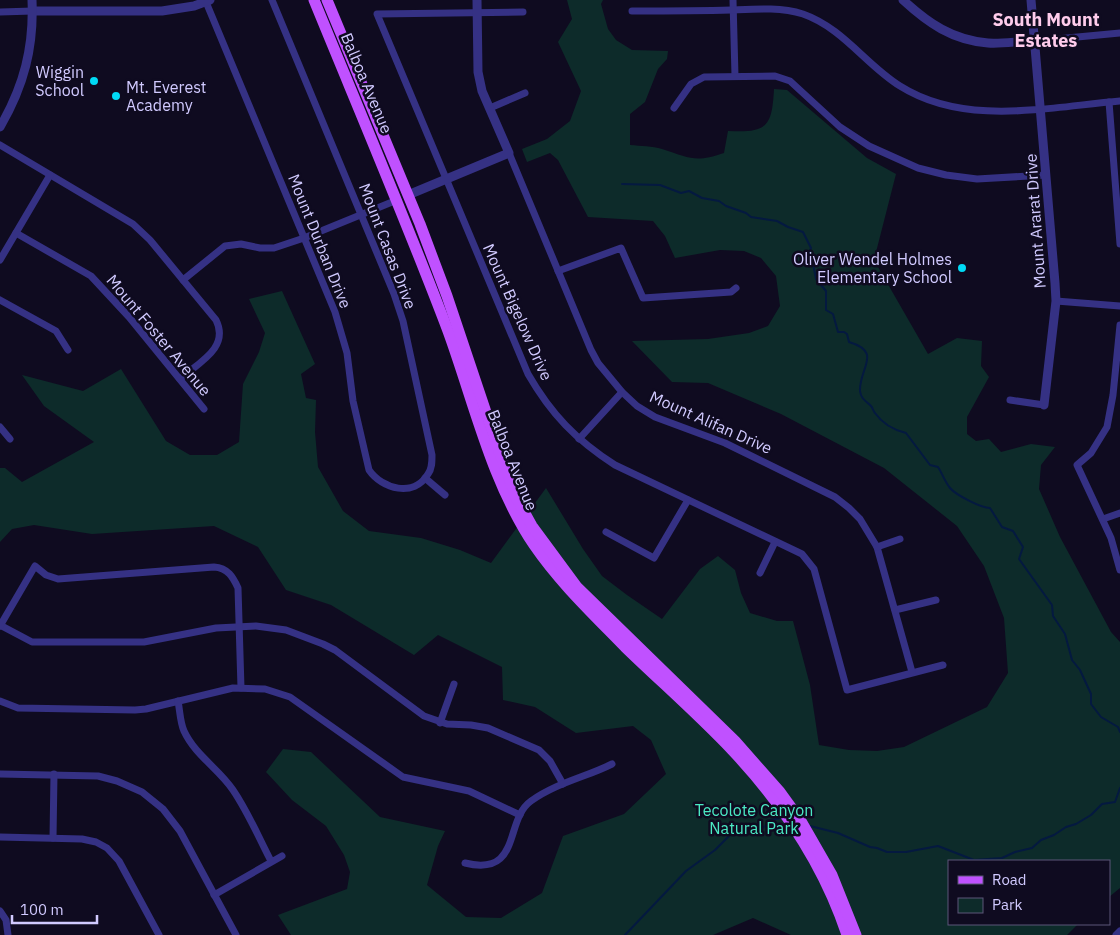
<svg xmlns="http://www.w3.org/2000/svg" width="1120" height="935" viewBox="0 0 1120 935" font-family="'IBM Plex Sans',sans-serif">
<rect width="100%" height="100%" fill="#0f0b20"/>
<!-- green -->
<path fill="#0d2b2a" d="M567 0H603L601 4 608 29 616 40 632 50 668 51 667 59 658 69 645 102 630 114V145C641 146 652 146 662 149 690 158 695 163 724 153L728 131C767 133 772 127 774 89L787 90 867 158 896 174 874 260 928 354 957 338 982 341 981 366 989 377 967 417V434L976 441 989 439 1001 452 1031 444 1055 447 1041 465 1039 489 1060 537 1111 632 1120 642V888L1109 897V861H949V924H1078L1067 935H791L753 918 713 935H291L278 915 347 889 350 872 344 855 326 826 292 800 266 772 283 749 311 752 380 817 445 831 438 846 427 885 466 917 501 918 542 893 563 836 624 814 666 774 651 740 633 726 576 733 535 707 503 700 502 667 438 635 414 655 331 605 286 590 258 547 214 526 92 534 34 525 12 529 0 542V468H5L22 482 94 442 44 406 22 375 83 391 121 369 166 441 190 455H217L239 442 243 384 259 352 265 333 249 299 282 291 315 364 301 374 306 398 316 400 315 432 318 467 343 511 369 531 421 538 460 550 491 563 546 488 583 549 602 576 627 595 662 619 700 569 718 556 735 570 741 593 750 613 777 621H793L810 685 819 745 849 750 877 751 904 747 987 707 1008 673 1004 618 984 566 957 526 884 468 781 414 708 383 672 382 632 341 708 339 749 333 768 326 780 306 776 276 761 258 744 251 720 250 675 258 665 236 653 221 588 217 558 160 550 153 527 162 522 149 547 139 570 121 581 91 558 42 572 19Z"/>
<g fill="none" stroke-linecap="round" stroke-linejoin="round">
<!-- stream -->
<g stroke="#041940" stroke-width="2">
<path d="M622 184 660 185 681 193 689 191 702 198 719 201 726 206 746 213 751 217 777 221 788 227 803 232 811 248 807 259 810 263 813 264 816 279 826 291V310L833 314 838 332H844L847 334 849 342C883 352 859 368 860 391 861 399 866 401 871 406 873 408 873 411 875 413 882 423 894 430 906 433L930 465 938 467C942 473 945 482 950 488 956 495 981 508 990 508L1002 527 1013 531 1023 547 1019 559 1052 605 1053 616 1065 634 1072 660 1080 670 1091 694V704L1101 717 1118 727 1120 732"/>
<polyline points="810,826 838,833 870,847 877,848 887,852 906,852 938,846 974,860 1002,858 1015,852 1032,848 1041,840 1054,835 1066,827 1076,824 1091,815 1102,804 1115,802 1120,788"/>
<path d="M625 935 686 871 715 850 730 835C746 834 761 835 770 820L781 818"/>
</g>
<!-- minor -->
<g stroke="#353184" stroke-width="7">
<polyline points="733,0 735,76"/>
<path d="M206 2 335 312 347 353 353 401 369 470C382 489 414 498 428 474 432 469 432 462 432 455L403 321 394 294 272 0"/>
<path d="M632 11C665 11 698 11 731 10 755 9 780 7 803 14 843 28 866 65 900 86 965 127 1048 107 1120 101"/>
<polyline points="0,12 33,11"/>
<path d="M523 12 377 14 528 374C551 414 576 440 615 465L802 554 814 569 847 690 943 665"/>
<polyline points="1035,41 1120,33"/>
<polyline points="1109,102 1120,244"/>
<polyline points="490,108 525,93"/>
<polyline points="674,108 691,84 704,77 775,76 790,81 840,127 869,146 918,168 946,175 977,179 1046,175"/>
<path d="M0 145 133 224 150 240 216 320C230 348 198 363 180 379"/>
<polyline points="509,153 591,350 598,363 622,392 637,406 655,417 725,443 835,497 849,508 860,519 877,547 912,672"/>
<polyline points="16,233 91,276 129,317 204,409"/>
<polyline points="0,260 50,175"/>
<polyline points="558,271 621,248 643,298 731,292 736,288"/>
<polyline points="183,280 225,246 241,244 260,248 274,248 304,238 397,200"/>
<polyline points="0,300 56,331 68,350"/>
<polyline points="1056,301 1120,306"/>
<polyline points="1120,325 1113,395 1107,427 1091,453 1077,465 1111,538 1120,570"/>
<polyline points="1010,400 1044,405"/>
<polyline points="0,427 10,439"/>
<polyline points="579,439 622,392"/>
<polyline points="425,478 445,495"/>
<polyline points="1103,519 1120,513"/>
<polyline points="606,532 654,558 688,500"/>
<polyline points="877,547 900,539"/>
<polyline points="760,573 775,542"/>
<polyline points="895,610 936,600"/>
<polyline points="0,625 32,642 144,642 216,628 256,626 286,630 323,644 335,650 424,716 447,724 471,725 488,728 539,750 550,761 563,784"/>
<path d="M0 626 35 566 46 575 58 579 214 567C228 568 233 577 238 588L241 688"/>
<polyline points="0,701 18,708 135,710 146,709 233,688 265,689 290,697 403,777 469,791 520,815"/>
<path d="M178 701C180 711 180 722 184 731 195 755 219 769 233 790 248 812 259 838 271 861"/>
<polyline points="440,723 454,684"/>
<polyline points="0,774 98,776 117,781 142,792 163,809 180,831 236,935"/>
<polyline points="0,837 82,839 96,842 107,848 119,861 159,935"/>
<polyline points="53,838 54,774"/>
<path d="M465 863C522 877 504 820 531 801 556 783 586 777 612 764"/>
<polyline points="214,895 282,856"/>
<polyline points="0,911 6,920 8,935"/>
<polyline points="1116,935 1120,931"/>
</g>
<!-- tertiary -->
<g stroke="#353184" stroke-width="9">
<path d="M903 0C928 23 952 40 988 43 1003 44 1019 41 1035 41"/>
<polyline points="1031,0 1055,283 1056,301 1044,405"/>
<polyline points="33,11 162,11 194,6 210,0"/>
<path d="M0 127C24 86 34 47 32 0"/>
<polyline points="408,195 509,153 482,91 478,72 477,0"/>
</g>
<!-- primary -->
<g stroke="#c051ff" stroke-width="11">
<path d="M314 0C359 110 406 220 448 331 474 402 491 481 534 545 560 583 593 614 625 647 660 681 698 714 732 750 782 803 824 865 847 935"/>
<polyline points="327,0 420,224 447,296 499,451 516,497 532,526 577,587 735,741 780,792 801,821 832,875 856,935"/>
</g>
</g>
<!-- markers -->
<g fill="#00daf5" stroke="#0f0b20" stroke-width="2">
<circle cx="94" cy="81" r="5"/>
<circle cx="116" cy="96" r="5"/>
<circle cx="962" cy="268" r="5"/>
</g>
<g text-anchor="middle" stroke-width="5" stroke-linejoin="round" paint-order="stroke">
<!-- poi labels -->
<g font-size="16" fill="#d1caff" stroke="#0f0b20" text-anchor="end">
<text x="84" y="78">Wiggin<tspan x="84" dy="18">School</tspan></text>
<text x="126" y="93" text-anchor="start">Mt. Everest<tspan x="126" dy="18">Academy</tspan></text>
<text x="952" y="265">Oliver Wendel Holmes<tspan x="952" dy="18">Elementary School</tspan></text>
</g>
<!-- street labels -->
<g font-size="16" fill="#d1caff" stroke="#0f0b20">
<text transform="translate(367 83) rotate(67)" y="6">Balboa Avenue</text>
<text transform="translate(1035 221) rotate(-94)" y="6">Mount Ararat Drive</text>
<text transform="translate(320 241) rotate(68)" y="6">Mount Durban Drive</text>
<text transform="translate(388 246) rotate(69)" y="6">Mount Casas Drive</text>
<text transform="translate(518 312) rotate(66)" y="6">Mount Bigelow Drive</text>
<text transform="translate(159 335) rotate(50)" y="6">Mount Foster Avenue</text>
<text transform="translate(711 422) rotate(24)" y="6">Mount Alifan Drive</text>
<text transform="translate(513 460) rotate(68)" y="6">Balboa Avenue</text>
</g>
<!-- park labels -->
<g font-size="16" fill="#4beac4" stroke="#0f0b20">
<text x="754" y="816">Tecolote Canyon<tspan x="754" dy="18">Natural Park</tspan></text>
</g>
<!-- neighbourhood labels -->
<g font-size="18" font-weight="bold" fill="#ffccec" stroke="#0f0b20">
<text x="1046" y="26">South Mount<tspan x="1046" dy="21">Estates</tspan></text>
</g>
</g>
<!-- legend -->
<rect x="948" y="860" width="162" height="65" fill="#0f0b20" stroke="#5d5779"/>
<rect x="958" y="876" width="25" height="8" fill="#c051ff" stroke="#5d5779"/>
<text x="992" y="885" font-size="15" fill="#d1caff">Road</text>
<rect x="958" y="898" width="25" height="15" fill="#0d2b2a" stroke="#5d5779"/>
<text x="992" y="910" font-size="15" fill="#d1caff">Park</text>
<!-- scale -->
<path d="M12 915v8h85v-8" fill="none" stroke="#d1caff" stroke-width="2.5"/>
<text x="20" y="915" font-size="15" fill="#d1caff" stroke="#0f0b20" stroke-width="4" paint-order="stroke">100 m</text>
</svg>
